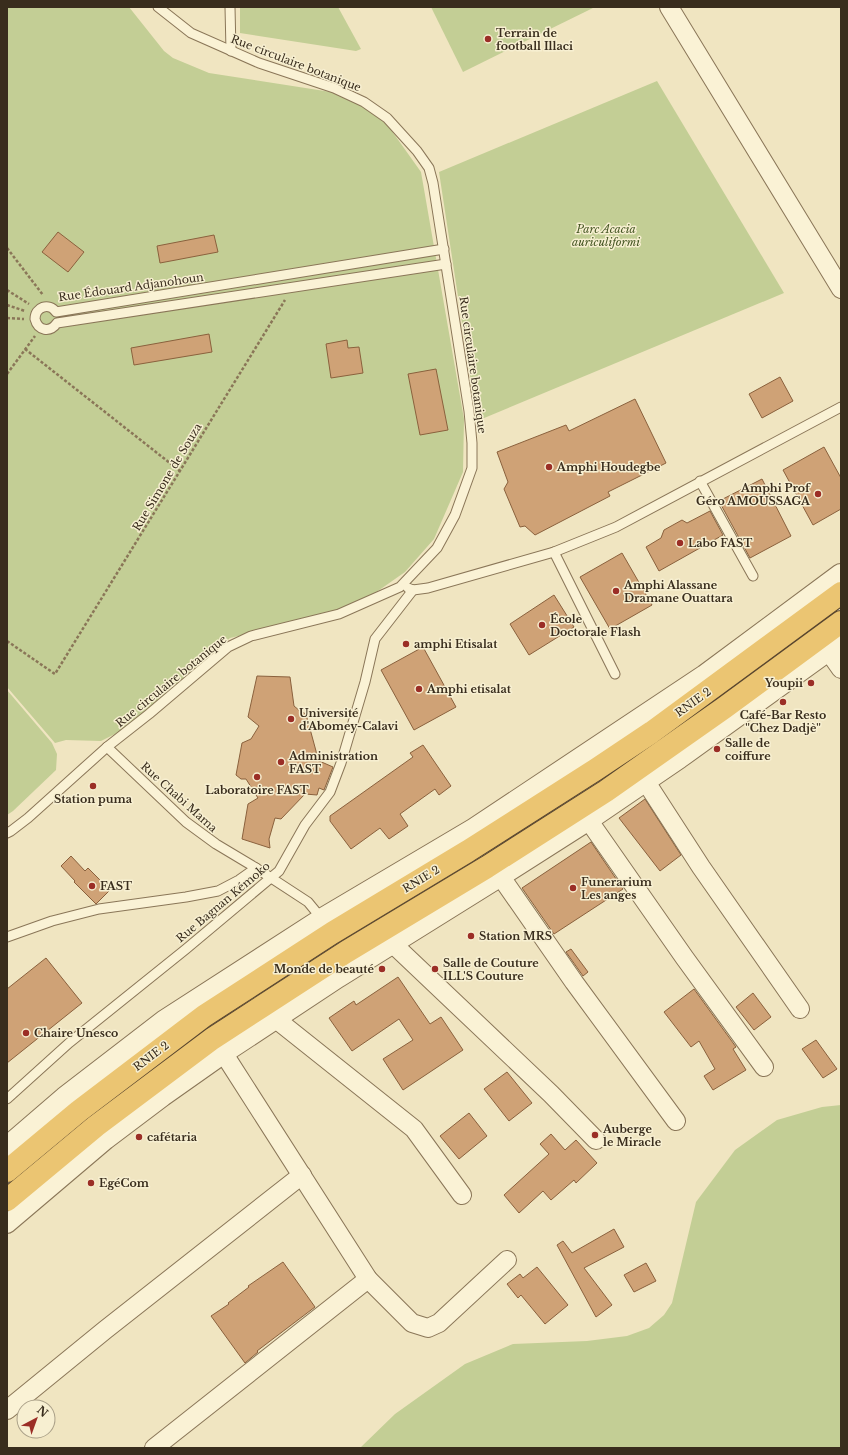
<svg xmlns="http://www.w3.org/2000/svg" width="848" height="1455" viewBox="0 0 848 1455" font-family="'Libre Baskerville',serif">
<rect width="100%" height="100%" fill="#f0e5c1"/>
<!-- green -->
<g fill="#c3ce95">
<polygon points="7,7 129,7 164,51 173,58 209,73 331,92 360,105 384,120 421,172 464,419 463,472 434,539 405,572 375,593 341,611 230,638 123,730 101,741 66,740 55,743 7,687"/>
<polygon points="240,7 338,7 361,49 356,51 240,33"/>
<polygon points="431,7 595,7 463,72"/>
<polygon points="657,81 784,293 477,421 439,172"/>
<polygon points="7,690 52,743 57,754 56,770 13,811 7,815"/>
<polygon points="841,1105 841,1448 360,1448 395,1414 465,1364 513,1344 587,1341 627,1336 649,1328 664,1315 672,1303 696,1202 735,1150 777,1120 822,1107"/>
</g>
<!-- building -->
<g fill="#cfa276" stroke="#8a613d">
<polygon points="58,232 84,252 68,272 42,252"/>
<polygon points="214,235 218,252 160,263 157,246"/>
<polygon points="209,334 212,352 134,365 131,348"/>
<polygon points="347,340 348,348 359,347 363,373 331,378 326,344"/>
<polygon points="436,369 448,430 420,435 408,374"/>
<polygon points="780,377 793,401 762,418 749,394"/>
<polygon points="635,399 666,463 608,492 610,496 535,535 525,526 520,527 504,489 508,482 497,452 566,425 569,431"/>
<polygon points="824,447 841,478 841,509 813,525 783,470"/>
<polygon points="762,479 791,536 750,558 719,501"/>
<polygon points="710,511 723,535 659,571 646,547 661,538 664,530 682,520 687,523"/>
<polygon points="622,553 652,605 610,629 580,577"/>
<polygon points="554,595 574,627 529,655 510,624"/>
<polygon points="423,647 456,707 414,730 381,670"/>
<polygon points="257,676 290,677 294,706 300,711 306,714 316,751 317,760 333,767 324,790 319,788 317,795 305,794 281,819 275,818 269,839 270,848 242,839 248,804 258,798 246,779 241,779 236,775 242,743 251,739 259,726 248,717"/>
<polygon points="423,745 451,786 439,795 435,789 400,814 408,826 389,839 380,828 351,849 330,821 330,816 413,757 410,753"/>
<polygon points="645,799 681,855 660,871 619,818"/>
<polygon points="591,842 623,889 554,934 522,888"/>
<polygon points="71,856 85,871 88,868 110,890 96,904 74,882 75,881 61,866"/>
<polygon points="571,949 588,972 583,976 566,952"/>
<polygon points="46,958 82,1003 7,1063 7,989"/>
<polygon points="398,977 430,1024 441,1017 463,1050 403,1090 383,1059 413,1040 399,1019 352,1051 329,1018 354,1001 356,1005"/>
<polygon points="694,989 736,1047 733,1049 746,1070 713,1090 704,1076 715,1069 699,1041 691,1047 664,1012"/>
<polygon points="753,993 771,1017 754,1030 736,1007"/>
<polygon points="816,1040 837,1069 823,1078 802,1049"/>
<polygon points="507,1072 532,1103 509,1121 484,1089"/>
<polygon points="469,1113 487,1136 459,1159 440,1136"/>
<polygon points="551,1134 565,1150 576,1140 597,1163 576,1183 574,1180 551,1200 543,1191 519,1213 504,1195 549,1154 540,1144"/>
<polygon points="614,1229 624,1247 584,1268 612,1305 596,1317 557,1245 563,1241 572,1253"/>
<polygon points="283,1262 315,1307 257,1351 258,1352 245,1363 211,1316 229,1304 228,1303 249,1287 248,1286"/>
<polygon points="646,1263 656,1281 634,1292 624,1275"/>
<polygon points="537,1267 568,1305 545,1324 521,1295 518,1298 507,1284 520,1274 523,1278"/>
</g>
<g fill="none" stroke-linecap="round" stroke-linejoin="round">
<!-- service casing -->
<g stroke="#8a7658" stroke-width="11">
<g id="service">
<polyline points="230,7 231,51"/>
<path d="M444 249 56 312C49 302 35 307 35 319 38 331 50 333 57 323L446 264"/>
<polyline points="700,481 753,576"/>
<polyline points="554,552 615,674"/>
<polyline points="408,588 413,590 428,588 554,552 616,527 841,407"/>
<polyline points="107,747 186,822 216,844 256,868 308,902 322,919"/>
<polyline points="7,833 11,831 28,818 107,747 149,714 228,647 251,636 339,614 400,587 437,548 455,515 472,468 472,443 469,411 433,183 429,168 417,151 387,118 364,102 334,88 259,63 191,33 158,7"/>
<polyline points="7,937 52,921 99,909 186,897 218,891 239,880 256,868"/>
<polyline points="7,1099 69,1043 186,949 279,871 305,825 330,792 341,763 365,682 375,639 413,590"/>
</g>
</g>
<!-- minor casing -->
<g stroke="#8a7658" stroke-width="20">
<g id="minor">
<polyline points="669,7 841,289"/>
<polyline points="829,652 841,669"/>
<polyline points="646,782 701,867 800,1009"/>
<polyline points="589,821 684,957 764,1067"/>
<polyline points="501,877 574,982 676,1121"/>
<polyline points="393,944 551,1094 596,1140"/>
<polyline points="277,1020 414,1129 462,1195"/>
<polyline points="224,1054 368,1279 412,1323 428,1328 439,1323 507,1260"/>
<polyline points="7,1224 106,1140 163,1097 224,1054 339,978 501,877 589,821 680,759 841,643"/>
<polyline points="7,1410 105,1330 302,1175"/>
<polyline points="154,1448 368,1279"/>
</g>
</g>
<!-- tertiary casing -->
<g stroke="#8a7658" stroke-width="24">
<polyline id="tertiary" points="7,1148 65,1098 165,1021 323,919 475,829 705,676 841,575"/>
</g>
<!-- trunk casing -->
<g stroke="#57442d" stroke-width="24">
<g id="trunk">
<polyline points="7,1171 79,1111 204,1016 332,933 468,851 595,770 652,732 841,593"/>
<polyline points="7,1200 96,1126 212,1039 346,952 487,867 606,791 724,708 841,622"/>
</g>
</g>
<!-- path -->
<g stroke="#8a7658" stroke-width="2.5" stroke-dasharray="3 2" stroke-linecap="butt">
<polyline points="7,248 43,295"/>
<polyline points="7,290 29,304"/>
<polyline points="7,305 25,311"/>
<polyline points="7,318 24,319"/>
<polyline points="25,349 180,471"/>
<polyline points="7,374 35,336"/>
<polyline points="7,641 55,674 285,300"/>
</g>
<!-- service -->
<use href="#service" stroke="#faf2d5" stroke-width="9"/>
<!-- minor -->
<use href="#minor" stroke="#faf2d5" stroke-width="18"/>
<!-- tertiary -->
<use href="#tertiary" stroke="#faf2d5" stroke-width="22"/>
<!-- trunk -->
<use href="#trunk" stroke="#ebc572" stroke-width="22"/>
</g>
<!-- markers -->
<g fill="#9b2e26" stroke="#f7efd1" stroke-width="1.5">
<circle cx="488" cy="39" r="4"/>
<circle cx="549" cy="467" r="4"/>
<circle cx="818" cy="494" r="4"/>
<circle cx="680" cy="543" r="4"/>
<circle cx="616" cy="591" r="4"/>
<circle cx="542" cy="625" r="4"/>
<circle cx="406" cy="644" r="4"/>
<circle cx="811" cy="683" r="4"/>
<circle cx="419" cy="689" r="4"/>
<circle cx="783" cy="702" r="4"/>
<circle cx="291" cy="719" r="4"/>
<circle cx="717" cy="749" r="4"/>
<circle cx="281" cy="762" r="4"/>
<circle cx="257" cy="777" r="4"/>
<circle cx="93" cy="786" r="4"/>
<circle cx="92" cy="886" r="4"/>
<circle cx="573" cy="888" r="4"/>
<circle cx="471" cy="936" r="4"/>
<circle cx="382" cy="969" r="4"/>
<circle cx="435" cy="969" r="4"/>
<circle cx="26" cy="1033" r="4"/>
<circle cx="595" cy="1135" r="4"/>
<circle cx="139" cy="1137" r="4"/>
<circle cx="91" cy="1183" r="4"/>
</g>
<g text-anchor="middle" stroke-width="3" stroke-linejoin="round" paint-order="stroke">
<!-- poi labels -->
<g font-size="11" font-weight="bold" fill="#392d1d" stroke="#f7efd1" text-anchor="start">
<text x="496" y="37">Terrain de<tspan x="496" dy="13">football Illaci</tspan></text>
<text x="557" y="471">Amphi Houdegbe</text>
<text x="810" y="492" text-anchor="end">Amphi Prof<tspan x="810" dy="13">Géro AMOUSSAGA</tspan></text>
<text x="688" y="547">Labo FAST</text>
<text x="624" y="589">Amphi Alassane<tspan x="624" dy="13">Dramane Ouattara</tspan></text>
<text x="550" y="623">École<tspan x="550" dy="13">Doctorale Flash</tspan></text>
<text x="414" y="648">amphi Etisalat</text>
<text x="803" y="687" text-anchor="end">Youpii</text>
<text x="427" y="693">Amphi etisalat</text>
<text x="299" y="717">Université<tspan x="299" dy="13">d'Abomey-Calavi</tspan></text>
<text x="783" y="719" text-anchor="middle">Café-Bar Resto<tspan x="783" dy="13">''Chez Dadjè''</tspan></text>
<text x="725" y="747">Salle de<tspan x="725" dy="13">coiffure</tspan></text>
<text x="289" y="760">Administration<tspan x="289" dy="13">FAST</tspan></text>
<text x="257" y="794" text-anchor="middle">Laboratoire FAST</text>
<text x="93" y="803" text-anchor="middle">Station puma</text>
<text x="581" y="886">Funerarium<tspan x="581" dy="13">Les anges</tspan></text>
<text x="100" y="890">FAST</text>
<text x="479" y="940">Station MRS</text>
<text x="443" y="967">Salle de Couture<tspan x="443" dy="13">ILL'S Couture</tspan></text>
<text x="374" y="973" text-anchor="end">Monde de beauté</text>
<text x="34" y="1037">Chaire Unesco</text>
<text x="603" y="1133">Auberge<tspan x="603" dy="13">le Miracle</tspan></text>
<text x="147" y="1141">cafétaria</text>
<text x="99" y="1187">EgéCom</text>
</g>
<!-- street labels -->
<g font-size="11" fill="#392d1d" stroke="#f7efd1">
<text transform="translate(296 63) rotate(21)" y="4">Rue circulaire botanique</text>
<text transform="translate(131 287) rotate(-8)" y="4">Rue Édouard Adjanohoun</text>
<text transform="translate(473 365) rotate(82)" y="4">Rue circulaire botanique</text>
<text transform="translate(167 477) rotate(-59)" y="4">Rue Simone de Souza</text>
<text transform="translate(171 681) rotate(-39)" y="4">Rue circulaire botanique</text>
<text transform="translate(693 702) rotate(-36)" y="4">RNIE 2</text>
<text transform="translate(179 797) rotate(42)" y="4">Rue Chabi Mama</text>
<text transform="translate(421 879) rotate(-31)" y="4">RNIE 2</text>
<text transform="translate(223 902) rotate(-40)" y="4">Rue Bagnan Kémoko</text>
<text transform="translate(151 1056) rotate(-37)" y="4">RNIE 2</text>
</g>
<!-- park labels -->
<g font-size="11" font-style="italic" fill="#455623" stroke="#f7efd1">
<text x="606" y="233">Parc Acacia<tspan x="606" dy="13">auriculiformi</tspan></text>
</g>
</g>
<!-- border -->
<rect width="848" height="1455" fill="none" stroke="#392d1d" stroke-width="16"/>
<!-- north arrow -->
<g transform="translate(36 1419) rotate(41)"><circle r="19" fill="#f7efd1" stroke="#aba189"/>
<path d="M0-3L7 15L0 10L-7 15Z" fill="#9b2e26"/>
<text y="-6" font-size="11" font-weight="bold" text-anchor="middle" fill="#392d1d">N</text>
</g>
</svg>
